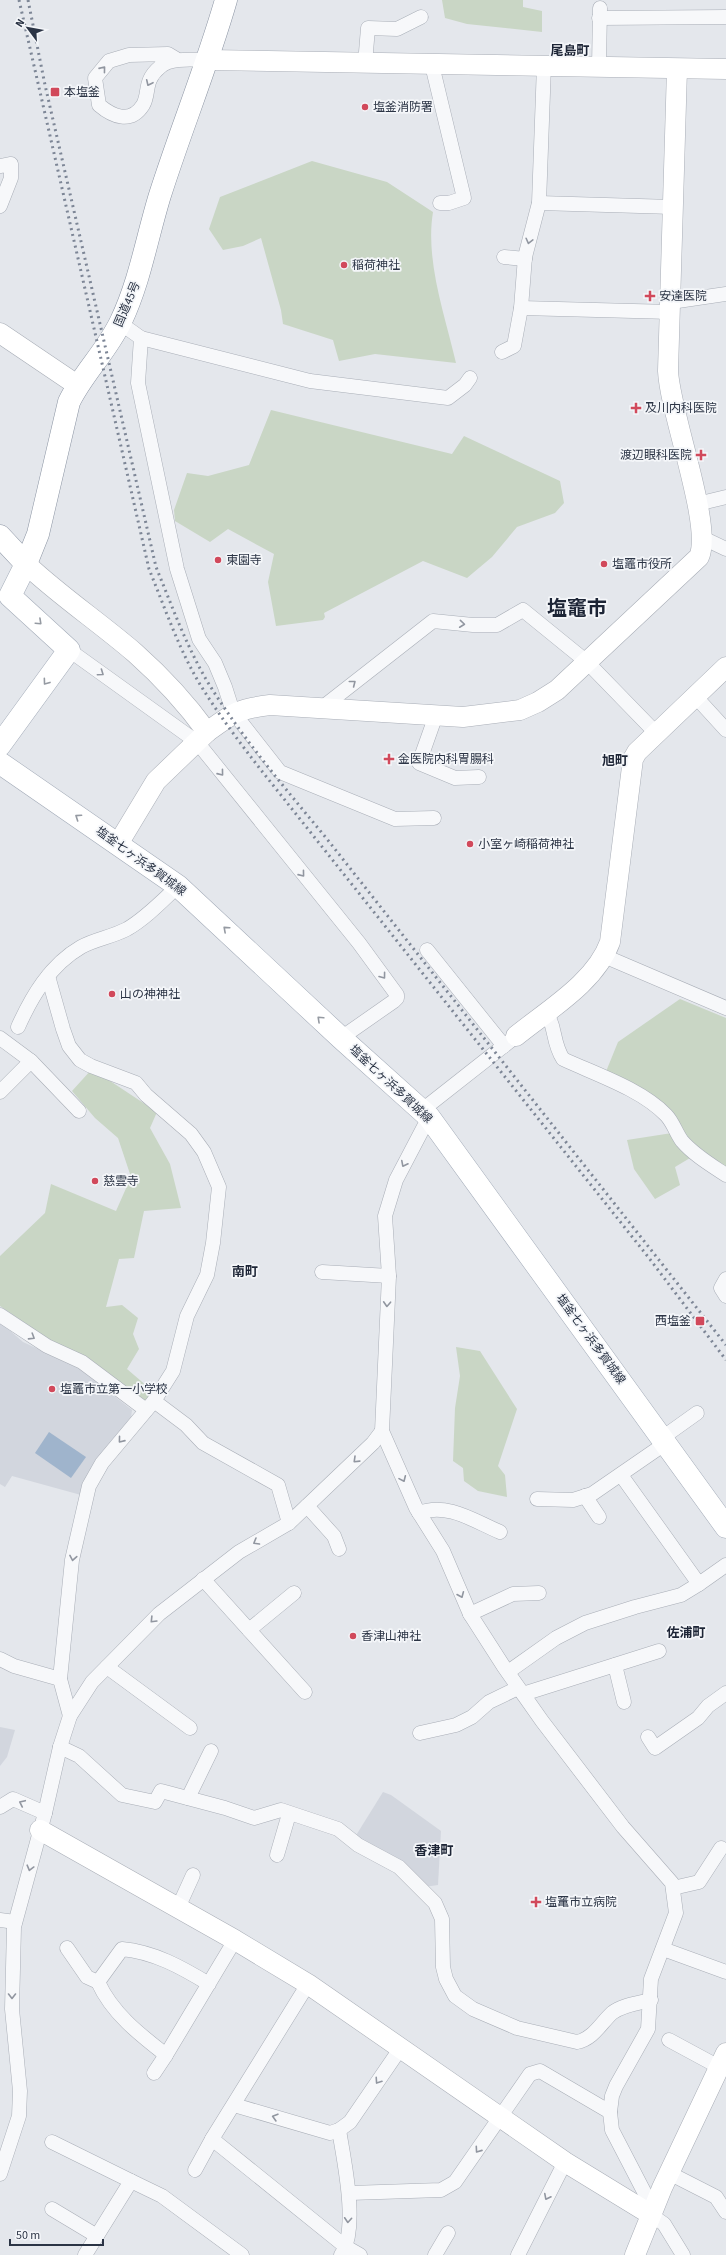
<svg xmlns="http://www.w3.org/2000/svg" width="726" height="2255" viewBox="0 0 726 2255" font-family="'Source Sans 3','Noto Sans JP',sans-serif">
<rect width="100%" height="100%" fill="#e4e7ec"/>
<!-- built -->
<g fill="#d2d6de">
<polygon points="0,1322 23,1342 77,1367 132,1410 131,1418 81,1495 12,1476 5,1487 0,1484"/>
<polygon points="0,1727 15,1730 7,1757 0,1766"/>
<polygon points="383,1792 391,1795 441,1831 438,1885 424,1887 355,1837"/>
</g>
<!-- green -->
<g fill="#c9d6c5">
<polygon points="442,0 523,0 523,7 542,11 542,32 467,24 445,18"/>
<path d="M312 161 387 182 433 212C425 261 445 315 456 363L375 354 339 361 333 340 283 324 281 310 261 238 243 246 223 250 209 229 220 197Z"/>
<polygon points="271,410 452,454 464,436 560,481 564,503 555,513 517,527 492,557 467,578 423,561 324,613 325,617 323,620 276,626 268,582 274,554 228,529 210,542 175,521 174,510 187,473 208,476 249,465"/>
<polygon points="680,999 726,1018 726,1168 685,1140 668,1111 605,1074 618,1042"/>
<polygon points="92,1069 157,1112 150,1128 170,1164 181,1208 144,1211 134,1258 119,1259 106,1307 122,1305 138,1318 133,1334 139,1349 127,1369 155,1393 146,1403 82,1355 50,1340 0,1306 0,1256 45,1213 51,1184 116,1211 131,1177 118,1138 95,1118 72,1091"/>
<polygon points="672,1133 690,1158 675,1167 680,1185 655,1199 634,1169 627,1140"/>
<polygon points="456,1347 480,1351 517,1409 498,1466 505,1475 507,1497 478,1491 464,1481 463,1468 453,1461 455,1408 460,1376"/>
</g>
<!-- water -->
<polygon fill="#9fb4cc" points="49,1432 86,1457 71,1478 35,1453"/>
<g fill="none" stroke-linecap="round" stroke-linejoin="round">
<!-- street casing -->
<g stroke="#a9aeb7" stroke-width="15">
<g id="street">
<polyline points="599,18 726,17"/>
<path d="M178 60 168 54 129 55 109 61 95 78 99 105C113 117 131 124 143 105 150 93 143 81 160 67 171 57 194 60 208 60"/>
<polyline points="365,64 368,28 397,29 421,17"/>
<polyline points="432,65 464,198 449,203 440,203"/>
<polyline points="599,67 600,8"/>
<polyline points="0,166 11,164 11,178 0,206"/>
<polyline points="539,203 673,207"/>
<polyline points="504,257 525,259"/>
<polyline points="671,302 726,294"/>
<polyline points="521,308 671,312"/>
<polyline points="120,323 141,338 138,383 177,569 199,639 215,663 225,687 233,712 280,772 395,819 434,818"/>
<polyline points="141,338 310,381 448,398 465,385 470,378"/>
<polyline points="502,352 514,346 521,308 525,257 539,203 544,65"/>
<polyline points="697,504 726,497"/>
<polyline points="703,538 726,549"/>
<polyline points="69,650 197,742 359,943 397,995 397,998 394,1001 341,1038"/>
<polyline points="695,696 726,730"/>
<polyline points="323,707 433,621 473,625 497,625 523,610 587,662 656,733"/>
<polyline points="436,715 419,763 455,778 479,777"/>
<polyline points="427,950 504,1046"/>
<polyline points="604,956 726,1008"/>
<polyline points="48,976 63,1029 69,1046 80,1060 91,1066 136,1083 146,1095 191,1134 204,1152 219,1187 213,1243 207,1275 187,1316 173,1371 154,1401 102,1463 89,1486 72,1560 60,1679 70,1716"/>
<path d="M546 1012C556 1026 552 1042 563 1059 595 1074 641 1089 666 1115 673 1122 676 1133 682 1141 694 1155 711 1165 726 1175"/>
<path d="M18 1027C32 996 50 965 81 947 95 939 112 937 127 929 146 918 162 901 178 886"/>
<polyline points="0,1038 31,1061 0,1092"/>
<polyline points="31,1061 79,1111"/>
<polyline points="421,1111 510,1041"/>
<polyline points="429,1117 396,1180 385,1216 389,1276 382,1431 416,1508 443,1551 470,1614 504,1667 542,1721 623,1827 672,1883 676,1913 651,1979 648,2029 616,2086 612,2096 610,2112 612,2130 653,2209"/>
<polyline points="322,1272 389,1276"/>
<polyline points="726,1279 721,1288 726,1296"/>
<polyline points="0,1315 47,1346 82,1362 146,1410"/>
<polyline points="154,1401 186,1425 203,1443 278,1485 289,1523"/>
<polyline points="662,1438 697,1413"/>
<polyline points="621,1475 699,1584 726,1565"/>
<polyline points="585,1496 599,1517"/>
<polyline points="537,1499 573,1500 592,1494 666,1443"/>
<polyline points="307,1506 334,1536 339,1549"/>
<path d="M419 1513C447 1502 474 1521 500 1532"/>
<polyline points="203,1579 305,1692"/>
<polyline points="470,1614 513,1594 539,1593"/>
<polyline points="249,1630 294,1593"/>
<polyline points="0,1659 14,1666 60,1679"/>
<polyline points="615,1665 624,1702"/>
<polyline points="107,1667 190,1728"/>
<polyline points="508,1672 556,1638 585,1623 635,1607 681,1595 699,1584"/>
<polyline points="523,1694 659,1651"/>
<polyline points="420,1733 456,1725 472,1717 489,1702 518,1688"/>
<polyline points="648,1737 655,1748 698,1718 708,1706 726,1693"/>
<path d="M60 1747 79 1756 122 1795 155 1802 161 1791 225 1808 254 1818 281 1810 338 1829 358 1845 399 1867 435 1903 442 1919 443 1967 446 1979 455 1996 473 2009 517 2028 577 2042C593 2039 601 2023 612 2013 622 2005 639 2003 651 2000"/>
<polyline points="188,1798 211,1751"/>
<polyline points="0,1807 13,1799 45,1813"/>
<polyline points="277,1855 289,1814"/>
<polyline points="673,1888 699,1882 721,1848"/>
<polyline points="178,1908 193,1875"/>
<polyline points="0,1920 15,1922"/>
<polyline points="67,1948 87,1977 98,1982"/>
<polyline points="663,1949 726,1972"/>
<path d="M209 1984C181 1967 154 1952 122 1949L98 1982C112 2013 139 2034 166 2055L235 1940"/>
<polyline points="308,1984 212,2139 346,2247 360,2255"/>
<polyline points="669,2040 719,2067"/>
<polyline points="154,2073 166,2055"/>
<polyline points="234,2105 330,2133 339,2130 350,2122 400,2049"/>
<path d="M339 2130C344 2161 359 2229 341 2255"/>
<polyline points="52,2142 131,2181"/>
<polyline points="195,2170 212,2139"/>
<polyline points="669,2173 716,2197 726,2212"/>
<polyline points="0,2174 19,2116 20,2091 12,2009 14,1927 45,1813 60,1747 70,1716 92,1682 159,1614 239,1552 289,1523 373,1443 382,1431"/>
<polyline points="350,2193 441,2190 455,2182 530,2074 540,2071 610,2112"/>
<polyline points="52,2209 97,2236"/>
<polyline points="650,2214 664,2224 683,2255"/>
<polyline points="85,2255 131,2181 162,2196 242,2255"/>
<polyline points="435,2255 448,2233"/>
<polyline points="518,2255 565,2162"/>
</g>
</g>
<!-- secondary casing -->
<g stroke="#a9aeb7" stroke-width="21">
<g id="secondary">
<polyline points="208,60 726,69"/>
<polyline points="0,333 77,385"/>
<path d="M26 564C60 596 99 622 135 653 162 677 186 703 207 732L156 781 118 844"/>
<path d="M207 732C233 713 237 709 270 705L463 717 520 710 538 702 557 690 699 557C713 526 670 414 668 371L677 69"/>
<path d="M516 1036C548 1010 596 982 610 942L633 759 637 752 726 667"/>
<polyline points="40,1830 235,1940 308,1984 565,2162 650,2214"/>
<polyline points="635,2255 662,2188 726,2053"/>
</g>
</g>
<!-- primary casing -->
<g stroke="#a3abb8" stroke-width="23">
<g id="primary">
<polyline points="0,745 69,650 10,596 26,564"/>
<polyline points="0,763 178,886 341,1038 429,1117 726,1527"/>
</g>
</g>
<!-- highway casing -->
<g stroke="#8b94a3" stroke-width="23">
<path id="highway" d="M0 536 26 564 38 534 69 402C83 373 107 351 121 321 140 281 147 237 160 195 181 129 207 66 226 0"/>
</g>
<!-- street -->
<use href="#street" stroke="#f7f8fa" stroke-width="14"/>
<!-- secondary -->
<use href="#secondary" stroke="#fff" stroke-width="20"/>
<!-- primary -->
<use href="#primary" stroke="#fff" stroke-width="22"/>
<!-- highway -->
<use href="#highway" stroke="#fff" stroke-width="22"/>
<!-- rail -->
<g stroke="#7d8696" stroke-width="3" stroke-dasharray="2 4" stroke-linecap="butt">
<path d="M19 0 149 569C165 608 179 650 201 686 219 715 240 743 261 770L649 1258 726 1360"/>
<path d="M28 0 45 85 156 567C172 606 186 645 207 681 242 738 285 788 327 839L726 1345"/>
</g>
</g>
<!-- one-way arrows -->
<defs><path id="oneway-chevron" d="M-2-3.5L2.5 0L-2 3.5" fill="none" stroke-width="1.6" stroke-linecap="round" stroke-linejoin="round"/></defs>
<g stroke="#9196a0">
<use href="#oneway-chevron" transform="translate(103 69) rotate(-51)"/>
<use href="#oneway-chevron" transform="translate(149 83) rotate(115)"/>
<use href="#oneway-chevron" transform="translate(529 241) rotate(104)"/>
<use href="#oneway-chevron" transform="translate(462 624) rotate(6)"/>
<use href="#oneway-chevron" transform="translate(101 673) rotate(35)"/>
<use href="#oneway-chevron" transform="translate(353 683) rotate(-38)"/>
<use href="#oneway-chevron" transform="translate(221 773) rotate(51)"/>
<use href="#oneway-chevron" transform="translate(302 874) rotate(51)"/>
<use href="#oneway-chevron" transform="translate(383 976) rotate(53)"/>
<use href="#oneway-chevron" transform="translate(404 1164) rotate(117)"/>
<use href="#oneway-chevron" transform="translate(387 1304) rotate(93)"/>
<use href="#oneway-chevron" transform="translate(32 1337) rotate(32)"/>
<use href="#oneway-chevron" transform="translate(121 1440) rotate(129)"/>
<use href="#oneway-chevron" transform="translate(356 1460) rotate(136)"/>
<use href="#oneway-chevron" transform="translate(403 1479) rotate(66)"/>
<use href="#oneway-chevron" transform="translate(256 1542) rotate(150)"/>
<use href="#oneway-chevron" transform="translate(73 1558) rotate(100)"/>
<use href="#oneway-chevron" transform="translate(461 1595) rotate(67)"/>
<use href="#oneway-chevron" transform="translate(153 1620) rotate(134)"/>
<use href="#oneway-chevron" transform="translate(22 1803) rotate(-155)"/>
<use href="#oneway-chevron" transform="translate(30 1868) rotate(105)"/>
<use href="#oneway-chevron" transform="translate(12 1996) rotate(90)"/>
<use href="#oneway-chevron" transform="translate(378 2081) rotate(124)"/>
<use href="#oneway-chevron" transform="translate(275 2117) rotate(-164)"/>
<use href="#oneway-chevron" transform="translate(478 2150) rotate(125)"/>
<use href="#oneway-chevron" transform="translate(547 2197) rotate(117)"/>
<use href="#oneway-chevron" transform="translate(348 2220) rotate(94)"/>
</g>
<g stroke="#959aa2">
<use href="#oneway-chevron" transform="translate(39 622) rotate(43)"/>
<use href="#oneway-chevron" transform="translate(46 682) rotate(126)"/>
<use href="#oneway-chevron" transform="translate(78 817) rotate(-146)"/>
<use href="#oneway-chevron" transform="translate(226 929) rotate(-138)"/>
<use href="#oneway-chevron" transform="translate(320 1019) rotate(-137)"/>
</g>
<!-- markers -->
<g fill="#d1495b" stroke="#f4f6f9" stroke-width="1.5">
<rect x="50" y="87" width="10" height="10" rx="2"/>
<circle cx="365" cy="107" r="4"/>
<circle cx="344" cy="265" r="4"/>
<path d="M648 290h4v4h4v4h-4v4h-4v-4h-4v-4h4z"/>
<path d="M634 402h4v4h4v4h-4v4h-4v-4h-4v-4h4z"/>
<path d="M699 449h4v4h4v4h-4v4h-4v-4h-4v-4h4z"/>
<circle cx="218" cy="560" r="4"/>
<circle cx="604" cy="564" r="4"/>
<path d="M387 753h4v4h4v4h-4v4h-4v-4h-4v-4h4z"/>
<circle cx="470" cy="844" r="4"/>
<circle cx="112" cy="994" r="4"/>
<circle cx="95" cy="1181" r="4"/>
<rect x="695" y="1316" width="10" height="10" rx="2"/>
<circle cx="52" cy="1389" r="4"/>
<circle cx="353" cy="1636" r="4"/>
<path d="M534 1896h4v4h4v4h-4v4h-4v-4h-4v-4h4z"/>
</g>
<g text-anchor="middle" stroke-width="3.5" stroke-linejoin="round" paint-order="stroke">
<!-- poi labels -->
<g font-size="12" fill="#2b3445" stroke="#f4f6f9" text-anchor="start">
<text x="64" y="96">本塩釜</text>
<text x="373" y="111">塩釜消防署</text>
<text x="352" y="269">稲荷神社</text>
<text x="659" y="300">安達医院</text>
<text x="645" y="412">及川内科医院</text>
<text x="692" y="459" text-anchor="end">渡辺眼科医院</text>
<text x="226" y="564">東園寺</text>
<text x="612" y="568">塩竈市役所</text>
<text x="398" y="763">金医院内科胃腸科</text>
<text x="478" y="848">小室ヶ崎稲荷神社</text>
<text x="120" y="998">山の神神社</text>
<text x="103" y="1185">慈雲寺</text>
<text x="691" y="1325" text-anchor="end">西塩釜</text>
<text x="60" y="1393">塩竈市立第一小学校</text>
<text x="361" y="1640">香津山神社</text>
<text x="545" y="1906">塩竃市立病院</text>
</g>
<!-- street labels -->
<g font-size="12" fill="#2b3445" stroke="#f4f6f9">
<text transform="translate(127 304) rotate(-67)" y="4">国道45号</text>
<text transform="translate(141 861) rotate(36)" y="4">塩釜七ヶ浜多賀城線</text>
<text transform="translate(391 1084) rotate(43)" y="4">塩釜七ヶ浜多賀城線</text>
<text transform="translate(591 1339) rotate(54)" y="4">塩釜七ヶ浜多賀城線</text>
</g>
<!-- neighbourhood labels -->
<g font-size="13" font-weight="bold" fill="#1d2536" stroke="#f4f6f9">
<text x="570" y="55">尾島町</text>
<text x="615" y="765">旭町</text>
<text x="245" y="1276">南町</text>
<text x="686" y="1637">佐浦町</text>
<text x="434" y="1855">香津町</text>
</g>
<!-- town labels -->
<g font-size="20" font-weight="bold" fill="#1d2536" stroke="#f4f6f9">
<text x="577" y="615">塩竈市</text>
</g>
</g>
<!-- north arrow -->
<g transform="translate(28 28) rotate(302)" stroke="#f4f6f9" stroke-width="3" paint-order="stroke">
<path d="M0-3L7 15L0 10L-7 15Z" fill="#2b3445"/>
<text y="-6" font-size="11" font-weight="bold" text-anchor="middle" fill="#2b3445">N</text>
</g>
<!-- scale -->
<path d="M10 2239v6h93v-6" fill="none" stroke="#2b3445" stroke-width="2"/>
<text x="16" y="2239" font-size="12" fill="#2b3445" stroke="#f4f6f9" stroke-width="3" paint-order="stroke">50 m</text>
</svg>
